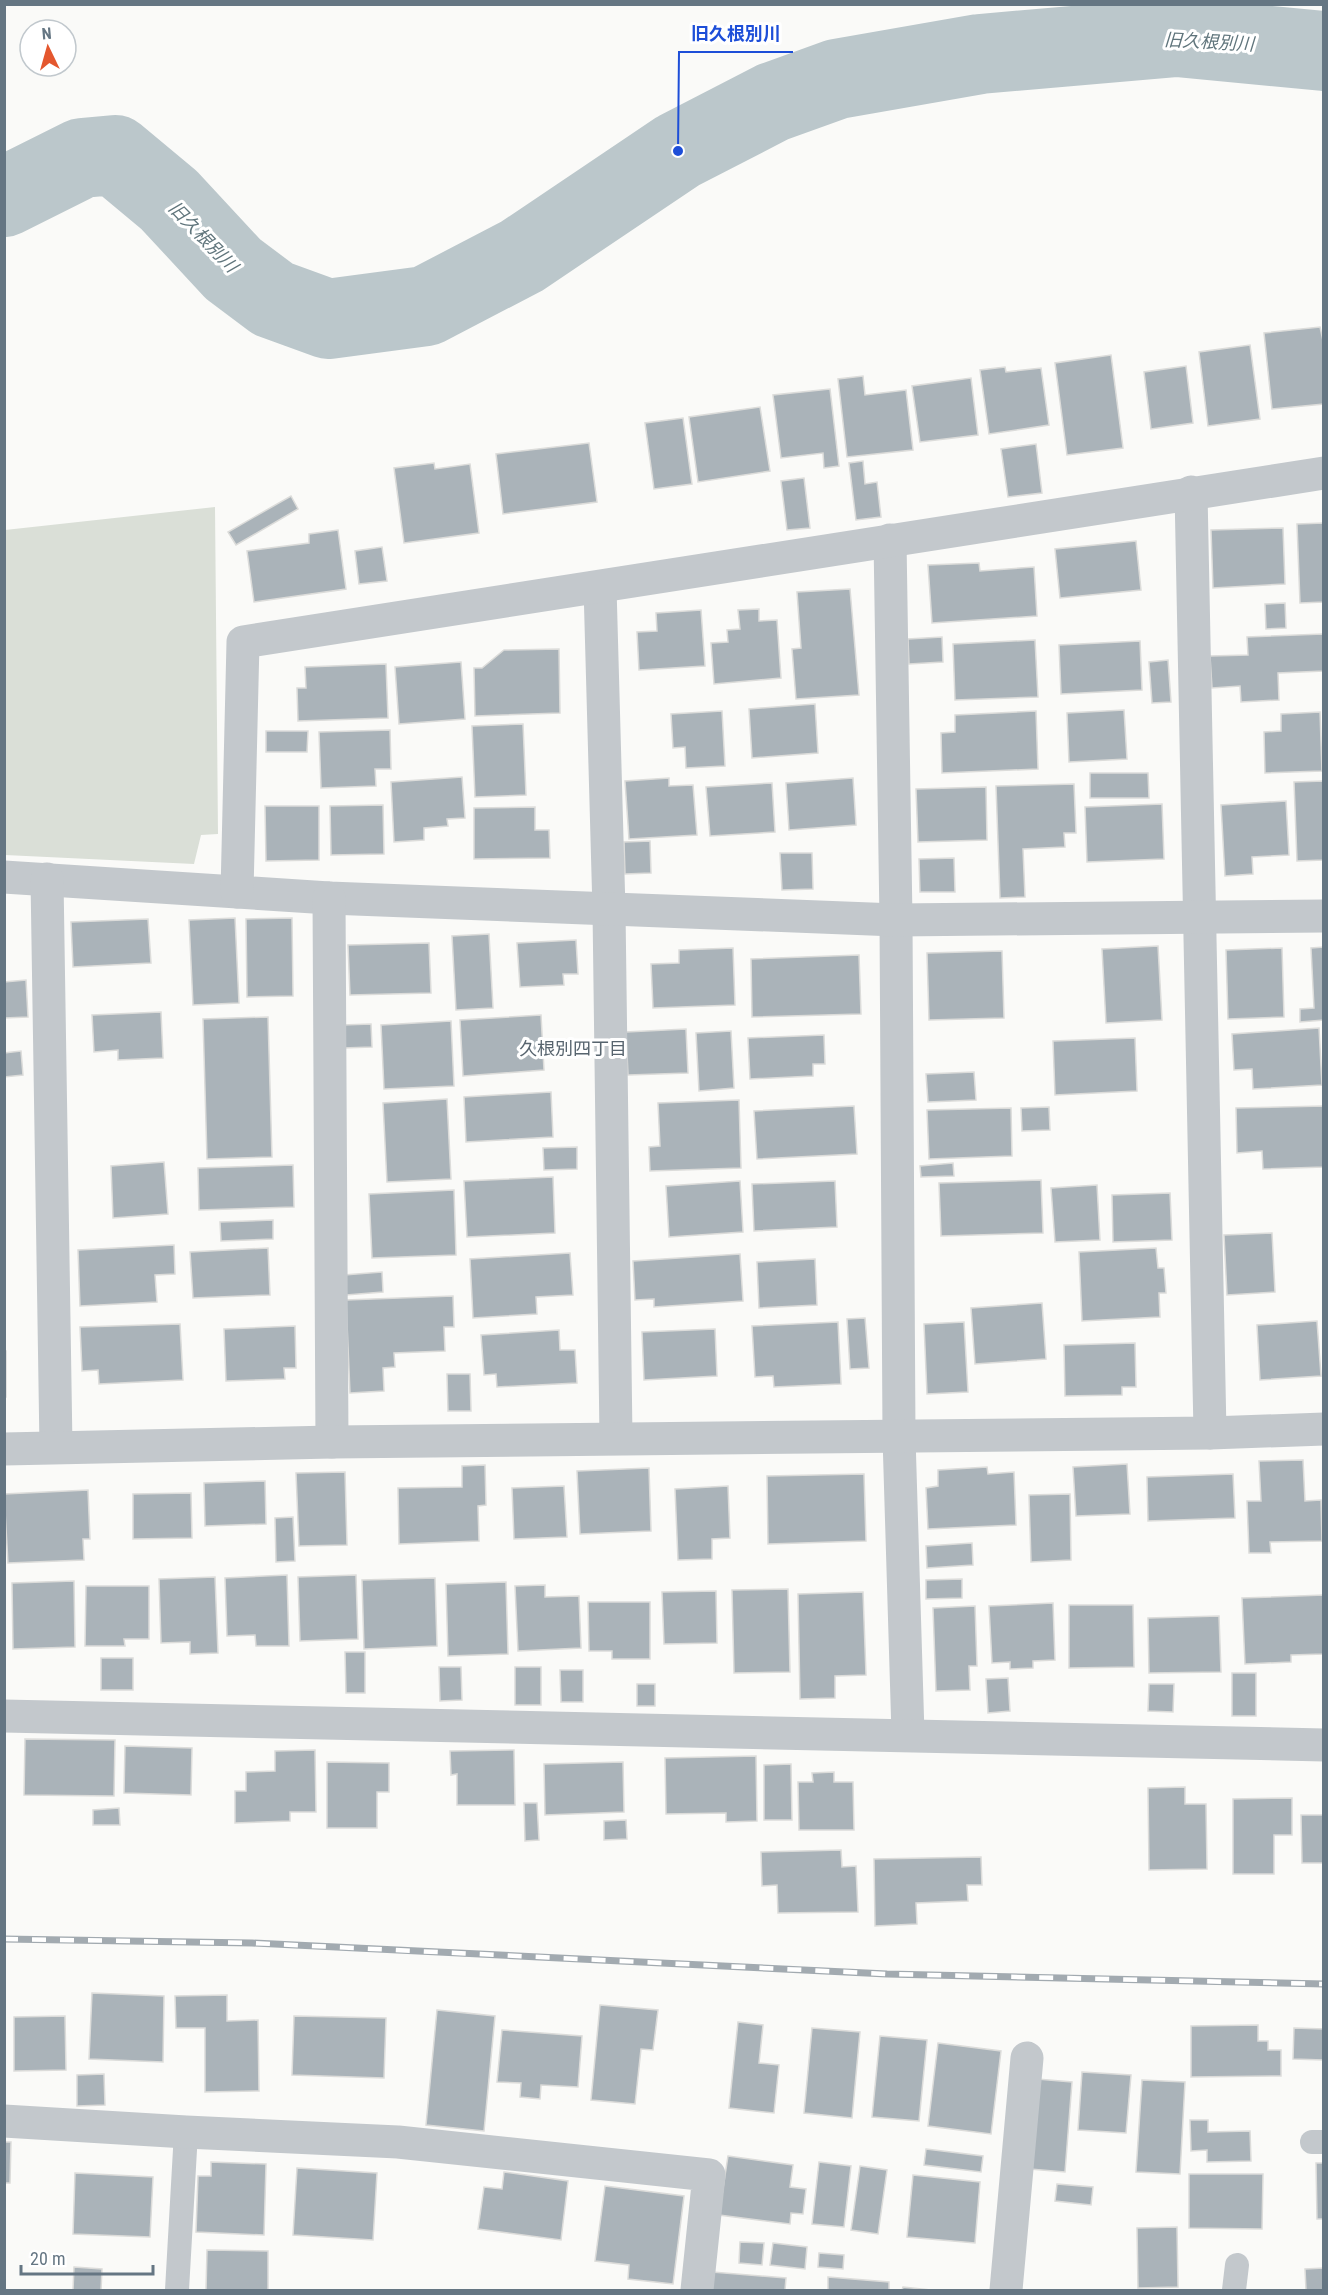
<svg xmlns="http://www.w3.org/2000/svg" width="1328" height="2295" viewBox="0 0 1328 2295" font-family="'Roboto Condensed','Noto Sans JP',sans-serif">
<rect width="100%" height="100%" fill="#fafaf8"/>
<!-- green -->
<polygon fill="#dadfd7" points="215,507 218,834 201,835 194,864 5,855 5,530"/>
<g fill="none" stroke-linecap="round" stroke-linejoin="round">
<!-- river -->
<polyline stroke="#bbc7cb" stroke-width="80" points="4,197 82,158 115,155 169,200 233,269 273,299 328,319 426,306 522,256 678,151 773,102 837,79 980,54 1177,37 1324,51"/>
</g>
<!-- building -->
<g fill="#aab3b9" stroke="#dcdcda" stroke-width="1.5">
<polygon points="1320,327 1324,345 1324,404 1272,409 1264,333"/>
<polygon points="1250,345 1260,419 1208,426 1199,352"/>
<polygon points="1111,355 1123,448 1067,455 1055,363"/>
<polygon points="1186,366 1193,423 1151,429 1144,372"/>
<polygon points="1005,367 1006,372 1041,368 1049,425 989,434 980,370"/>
<polygon points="863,376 865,395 906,390 913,450 847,457 838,379"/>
<polygon points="971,378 978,435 920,442 912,386"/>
<polygon points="830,389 839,466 824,468 823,453 781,458 773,395"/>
<polygon points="760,407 770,471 698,482 689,417"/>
<polygon points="683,418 692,484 654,489 645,423"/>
<polygon points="589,443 597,502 503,514 496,454"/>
<polygon points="1036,444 1042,493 1008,497 1001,449"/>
<polygon points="863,461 865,484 877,482 881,517 856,520 849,463"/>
<polygon points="434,463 435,469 470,464 479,533 404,543 394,468"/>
<polygon points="804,478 810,528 787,530 781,481"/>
<polygon points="291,496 298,509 236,545 228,532"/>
<polygon points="1324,523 1324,602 1300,603 1297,524"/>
<polygon points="1283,528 1285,584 1213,588 1211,530"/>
<polygon points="338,530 346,589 254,602 247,551 309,543 309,534"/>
<polygon points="1136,541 1141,590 1060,598 1055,549"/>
<polygon points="382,547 387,581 359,584 355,551"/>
<polygon points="979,563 980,571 1034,567 1037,616 932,623 928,565"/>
<polygon points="850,589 859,695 796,699 792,649 801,648 797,592"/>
<polygon points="1285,603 1286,628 1266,629 1265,604"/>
<polygon points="759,609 759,621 777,620 781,678 714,684 711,643 728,642 727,630 740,629 738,610"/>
<polygon points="701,610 705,666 639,670 637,632 657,631 656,613"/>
<polygon points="1323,634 1324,671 1278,673 1279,700 1241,702 1240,686 1212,688 1210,656 1248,655 1247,637"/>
<polygon points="942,637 943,662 909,664 908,639"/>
<polygon points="1035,640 1038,697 955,700 953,644"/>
<polygon points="1140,641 1142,690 1061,694 1059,645"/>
<polygon points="559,649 560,713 475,716 474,668 482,668 504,650"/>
<polygon points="1168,660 1171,702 1152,703 1149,662"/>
<polygon points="461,662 465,719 399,724 395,667"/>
<polygon points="386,664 388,718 298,721 297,688 306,688 305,667"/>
<polygon points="815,704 818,753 752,758 749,709"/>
<polygon points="1124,710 1127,759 1069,762 1067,713"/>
<polygon points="722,711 725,766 686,768 685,747 673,748 671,714"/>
<polygon points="1036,711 1038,769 942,773 941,733 955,732 955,715"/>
<polygon points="1320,712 1322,771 1265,773 1264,732 1281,731 1281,714"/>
<polygon points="523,724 526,795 475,797 472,726"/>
<polygon points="390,730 391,769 375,769 376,786 321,788 319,732"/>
<polygon points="266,731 308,731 307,752 266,752"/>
<polygon points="1090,773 1148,773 1149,798 1090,798"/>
<polygon points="462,777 465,818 447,819 448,826 424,828 424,840 394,842 391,782"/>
<polygon points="669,778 669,786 693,785 697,835 629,839 625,781"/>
<polygon points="853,778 856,825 789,830 786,783"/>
<polygon points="1324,781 1324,860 1297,861 1294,782"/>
<polygon points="772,783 775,832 710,836 706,787"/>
<polygon points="1074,784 1076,833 1064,833 1065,847 1023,849 1025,897 1000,898 996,786"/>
<polygon points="986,787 987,840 918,842 916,789"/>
<polygon points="1286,801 1289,855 1252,857 1253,874 1225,876 1221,805"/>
<polygon points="1162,804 1164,859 1087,862 1085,807"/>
<polygon points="383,805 384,854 331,855 330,806"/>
<polygon points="265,806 319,806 319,860 266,861"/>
<polygon points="535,807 535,830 549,830 550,858 474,859 474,808"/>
<polygon points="650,841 651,873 625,874 624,842"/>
<polygon points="780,853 812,853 813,889 782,890"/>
<polygon points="954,858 955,892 920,892 919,859"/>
<polygon points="235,918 239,1003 193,1005 189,920"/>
<polygon points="292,918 293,996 247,997 246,919"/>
<polygon points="148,919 151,963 73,967 71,922"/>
<polygon points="489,934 493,1008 456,1010 452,936"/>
<polygon points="576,940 578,974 563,974 564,985 520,987 517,943"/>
<polygon points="429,943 431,993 350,995 348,945"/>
<polygon points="1158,946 1162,1020 1106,1023 1102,949"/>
<polygon points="1324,947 1324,1020 1300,1022 1300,1009 1314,1008 1311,948"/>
<polygon points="733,948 735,1005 653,1008 651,964 679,963 679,950"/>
<polygon points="1282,948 1284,1017 1228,1019 1226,950"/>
<polygon points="1002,951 1004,1018 929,1020 927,953"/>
<polygon points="859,955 861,1014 752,1017 751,959"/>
<polygon points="26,980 28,1017 4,1018 4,982"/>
<polygon points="161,1012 163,1058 118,1060 118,1050 94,1052 92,1015"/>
<polygon points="541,1015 544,1070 463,1076 460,1020"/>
<polygon points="268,1017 272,1157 207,1159 203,1019"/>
<polygon points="451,1021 454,1086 384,1089 381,1025"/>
<polygon points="371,1024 372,1047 343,1048 342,1025"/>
<polygon points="1319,1028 1322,1085 1253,1089 1252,1069 1234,1070 1232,1034"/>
<polygon points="686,1029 688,1073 628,1075 626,1032"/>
<polygon points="731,1031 734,1088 699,1091 696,1033"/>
<polygon points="824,1035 825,1064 813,1064 813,1076 750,1079 748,1038"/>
<polygon points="1135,1038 1137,1091 1055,1095 1053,1041"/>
<polygon points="21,1051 23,1075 4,1077 4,1053"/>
<polygon points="974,1072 976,1100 928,1102 926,1074"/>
<polygon points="551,1092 553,1137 466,1142 464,1097"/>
<polygon points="447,1099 451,1179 387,1182 383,1103"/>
<polygon points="739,1100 741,1168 650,1171 649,1147 660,1146 658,1103"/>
<polygon points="854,1106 857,1154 757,1159 754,1111"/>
<polygon points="1324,1106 1324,1167 1263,1169 1262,1151 1237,1153 1236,1108"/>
<polygon points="1049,1107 1050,1130 1022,1131 1021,1108"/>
<polygon points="1011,1108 1012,1156 929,1159 927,1110"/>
<polygon points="577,1147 577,1169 544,1170 543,1148"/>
<polygon points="164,1162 168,1214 113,1218 111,1166"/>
<polygon points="953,1163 954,1176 921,1177 920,1166"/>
<polygon points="293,1165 294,1207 199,1210 198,1168"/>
<polygon points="553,1177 555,1233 467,1237 464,1181"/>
<polygon points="1041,1180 1043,1233 941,1236 939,1183"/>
<polygon points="740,1181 743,1232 669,1237 666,1186"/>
<polygon points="835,1181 837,1227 754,1231 752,1184"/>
<polygon points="1097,1185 1100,1240 1055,1242 1051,1188"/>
<polygon points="454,1190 456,1255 372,1258 369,1194"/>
<polygon points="1170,1193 1172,1240 1113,1242 1112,1195"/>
<polygon points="273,1220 273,1239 221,1241 220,1222"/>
<polygon points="1272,1233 1275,1292 1227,1295 1224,1235"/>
<polygon points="174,1245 175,1274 155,1275 157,1302 80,1306 78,1250"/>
<polygon points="268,1248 270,1295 193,1298 190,1252"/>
<polygon points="1156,1248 1158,1268 1164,1268 1166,1293 1159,1293 1160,1317 1082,1321 1079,1252"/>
<polygon points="570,1253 573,1295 536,1297 537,1314 473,1318 470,1259"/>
<polygon points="740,1254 743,1301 654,1307 654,1299 635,1300 633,1261"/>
<polygon points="815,1259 817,1305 759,1308 757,1262"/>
<polygon points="382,1272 383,1292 346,1295 344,1275"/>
<polygon points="453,1296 454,1327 444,1327 445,1351 394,1353 395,1367 383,1368 384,1391 350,1393 346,1300"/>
<polygon points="1042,1303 1046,1359 975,1364 971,1308"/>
<polygon points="865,1318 869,1368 850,1369 847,1319"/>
<polygon points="1317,1321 1321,1376 1260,1380 1257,1325"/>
<polygon points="838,1322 841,1384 774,1387 773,1376 755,1377 752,1326"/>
<polygon points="964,1322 968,1392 927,1394 924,1324"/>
<polygon points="180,1324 183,1380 99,1384 98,1370 82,1371 80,1327"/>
<polygon points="295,1326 296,1368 284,1368 285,1379 226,1381 224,1329"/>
<polygon points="715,1329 717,1376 644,1380 642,1332"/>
<polygon points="559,1330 560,1350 575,1350 577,1383 497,1387 496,1374 484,1375 481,1335"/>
<polygon points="1135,1343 1136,1387 1122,1387 1122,1395 1065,1396 1064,1345"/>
<rect x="4" y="1351" width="2" height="46"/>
<polygon points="447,1374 470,1374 471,1411 448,1411"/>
<polygon points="1303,1460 1305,1501 1321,1500 1322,1541 1270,1542 1271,1553 1249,1553 1247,1501 1261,1501 1259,1461"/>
<polygon points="1127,1464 1130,1514 1076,1516 1073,1467"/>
<polygon points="485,1465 486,1505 478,1506 479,1541 399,1544 398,1488 462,1487 462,1466"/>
<polygon points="987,1467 988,1474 1014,1472 1016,1525 928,1529 926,1488 938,1486 938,1470"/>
<polygon points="649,1468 651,1531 580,1534 577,1471"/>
<polygon points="345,1472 347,1545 299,1546 296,1473"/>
<polygon points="864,1474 866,1541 768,1544 767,1476"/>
<polygon points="1233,1474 1235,1518 1148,1521 1147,1477"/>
<polygon points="265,1481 266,1524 205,1526 204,1483"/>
<polygon points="564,1486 567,1537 514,1539 512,1488"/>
<polygon points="728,1486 730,1538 712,1539 712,1559 678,1560 675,1489"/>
<polygon points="88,1490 90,1539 83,1539 84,1560 8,1563 4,1494"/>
<polygon points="191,1493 192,1538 133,1539 133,1494"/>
<polygon points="1070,1494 1071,1560 1031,1562 1029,1495"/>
<polygon points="293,1517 295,1561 276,1562 275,1518"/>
<polygon points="972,1543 973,1565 927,1568 926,1546"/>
<polygon points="287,1575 289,1646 256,1646 255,1635 227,1636 225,1578"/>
<polygon points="356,1575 358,1639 300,1641 298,1577"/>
<polygon points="215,1577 218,1653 190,1654 190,1642 161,1643 159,1579"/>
<polygon points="435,1578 437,1646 364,1649 362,1580"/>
<polygon points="962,1579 962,1598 926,1599 926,1580"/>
<polygon points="74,1581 75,1647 13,1649 12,1583"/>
<polygon points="506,1582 508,1654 448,1656 446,1584"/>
<polygon points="545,1585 545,1597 579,1596 581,1648 518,1651 515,1586"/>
<polygon points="86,1586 149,1586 149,1639 124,1639 125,1646 85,1646"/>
<polygon points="788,1589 790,1672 734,1673 732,1590"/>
<polygon points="716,1591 717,1643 664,1644 662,1592"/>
<polygon points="863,1592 866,1675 835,1676 835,1698 800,1699 798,1594"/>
<polygon points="1324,1595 1324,1654 1291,1655 1291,1662 1245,1664 1242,1598"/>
<polygon points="588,1602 650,1602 650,1659 612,1659 612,1651 589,1651"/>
<polygon points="1053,1603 1055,1660 1033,1661 1033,1668 1010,1669 1010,1662 992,1663 989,1606"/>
<polygon points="1069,1605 1133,1605 1134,1667 1069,1668"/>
<polygon points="975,1606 977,1666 969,1666 970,1690 936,1691 933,1608"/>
<polygon points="1219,1616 1221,1672 1149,1673 1148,1618"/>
<polygon points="345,1652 365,1652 365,1693 346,1693"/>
<rect x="101" y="1658" width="32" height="32"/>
<polygon points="439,1667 461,1667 462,1700 440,1701"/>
<rect x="515" y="1667" width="26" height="38"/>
<polygon points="560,1670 583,1670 583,1702 561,1702"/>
<rect x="1232" y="1673" width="24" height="43"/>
<polygon points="1008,1678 1010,1711 988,1713 986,1679"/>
<rect x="637" y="1684" width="18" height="22"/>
<polygon points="1149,1684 1174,1684 1173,1712 1148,1711"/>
<polygon points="25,1739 115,1740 114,1796 24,1795"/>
<polygon points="125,1746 192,1748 191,1795 124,1793"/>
<polygon points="315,1750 316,1812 290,1812 290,1821 235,1823 235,1791 246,1791 246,1772 275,1771 275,1751"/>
<polygon points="514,1750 515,1805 457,1805 457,1774 451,1775 450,1751"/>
<polygon points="756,1756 757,1821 726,1822 726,1813 666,1814 665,1758"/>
<polygon points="327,1762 389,1763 389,1792 377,1792 377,1828 327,1828"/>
<polygon points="623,1762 624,1812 545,1815 544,1764"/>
<polygon points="791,1764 792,1820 764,1820 764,1765"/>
<polygon points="834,1772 834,1782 853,1782 854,1830 799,1830 798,1782 813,1782 812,1773"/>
<polygon points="1185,1787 1185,1804 1206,1804 1207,1869 1149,1870 1148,1788"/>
<polygon points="1292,1798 1292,1835 1274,1835 1274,1874 1233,1874 1233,1799"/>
<polygon points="524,1803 537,1803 539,1840 525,1841"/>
<polygon points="119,1808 120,1825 93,1825 93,1810"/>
<polygon points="1301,1815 1324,1815 1324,1863 1302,1863"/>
<polygon points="626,1820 627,1839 604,1840 604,1821"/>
<polygon points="841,1850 842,1867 856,1866 858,1912 778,1913 777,1885 762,1886 761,1852"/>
<polygon points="981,1857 982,1885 967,1885 968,1901 916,1903 917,1924 875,1926 874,1859"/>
<polygon points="92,1993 164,1996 163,2062 89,2059"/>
<polygon points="227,1995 227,2021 258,2020 259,2091 205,2092 205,2028 176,2028 175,1996"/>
<polygon points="600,2005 658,2010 653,2050 641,2049 635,2104 591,2100"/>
<polygon points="437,2010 495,2016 484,2131 426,2125"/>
<polygon points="65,2016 66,2070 14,2071 14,2017"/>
<polygon points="294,2016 386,2018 384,2078 292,2075"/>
<polygon points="738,2022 763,2025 759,2063 779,2065 774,2113 729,2108"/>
<polygon points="1258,2025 1258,2041 1268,2041 1268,2050 1281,2050 1281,2076 1191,2077 1191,2026"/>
<polygon points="812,2028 860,2032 852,2118 804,2113"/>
<polygon points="1294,2028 1324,2029 1324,2060 1293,2059"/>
<polygon points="502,2030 582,2036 578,2087 541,2085 540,2099 520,2097 521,2083 497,2082"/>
<polygon points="880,2036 927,2040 919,2121 872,2117"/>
<polygon points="938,2043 1001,2051 991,2134 928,2126"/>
<polygon points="1082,2072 1131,2075 1126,2133 1078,2130"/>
<polygon points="104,2074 105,2105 77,2106 77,2075"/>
<polygon points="1037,2079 1072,2082 1065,2172 1030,2169"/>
<polygon points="1142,2080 1185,2082 1180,2174 1136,2172"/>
<polygon points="1190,2120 1208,2120 1208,2132 1250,2131 1251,2161 1207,2162 1207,2150 1191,2151"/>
<polygon points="4,2142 11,2142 10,2183 4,2183"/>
<polygon points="926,2149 983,2156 981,2172 924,2165"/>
<polygon points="728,2156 793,2165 790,2187 806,2189 803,2214 791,2213 790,2224 719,2215"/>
<polygon points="211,2162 266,2164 264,2235 196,2232 198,2176 211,2176"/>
<polygon points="819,2162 851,2166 844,2227 812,2224"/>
<polygon points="1316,2163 1324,2163 1324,2219 1317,2219"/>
<polygon points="860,2166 887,2170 878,2234 851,2230"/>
<polygon points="297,2168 377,2173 373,2240 293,2235"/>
<polygon points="504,2172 568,2181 561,2240 478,2229 484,2187 502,2189"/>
<polygon points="75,2173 153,2177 150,2237 73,2234"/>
<polygon points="1189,2174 1263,2174 1262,2229 1189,2228"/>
<polygon points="913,2175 980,2182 975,2243 907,2237"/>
<polygon points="1057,2184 1093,2187 1091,2205 1055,2201"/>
<polygon points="605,2186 684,2196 673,2284 628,2279 629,2265 595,2261"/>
<polygon points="1177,2227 1178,2287 1138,2288 1137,2228"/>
<polygon points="740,2242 764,2243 762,2265 739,2263"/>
<polygon points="773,2243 807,2247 805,2269 770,2265"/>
<polygon points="207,2250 268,2251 268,2290 206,2290"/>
<polygon points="819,2253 844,2255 843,2269 818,2267"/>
<polygon points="74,2267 102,2269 101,2290 73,2290"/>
<polygon points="1324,2268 1324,2290 1306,2290 1305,2269"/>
<polygon points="712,2272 786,2278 785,2290 711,2290"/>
<polygon points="828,2277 889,2282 889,2290 828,2290"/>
<polygon points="903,2287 931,2290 902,2290"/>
</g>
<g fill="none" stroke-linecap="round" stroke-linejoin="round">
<!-- lane -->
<g stroke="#c3c8cc" stroke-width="24">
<polyline points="1312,2142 1324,2142"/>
<polyline points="177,2290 186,2132"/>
<polyline points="1234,2290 1237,2265"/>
</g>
<!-- street -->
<g stroke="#c3c8cc" stroke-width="33">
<polyline points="1191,492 1210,1433"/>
<polyline points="890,540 896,920 899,1437 908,1734"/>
<polyline points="600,587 609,910 616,1438"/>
<polyline points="4,877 329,898 896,920 1324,916"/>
<polyline points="47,879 56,1447"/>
<polyline points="237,892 243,642 1324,473"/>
<polyline points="329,898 332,1442"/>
<polyline points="4,1449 332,1442 1210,1433 1324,1429"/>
<polyline points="4,1716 1324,1745"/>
<polyline points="4,2121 186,2132 398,2142 709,2175 697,2290"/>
<polyline points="1006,2290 1027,2058"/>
</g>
<!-- rail casing -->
<g stroke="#a2aab0" stroke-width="7">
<polyline id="rail" points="4,1939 252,1943 887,1974 1324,1984"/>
</g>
<!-- rail -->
<use href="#rail" stroke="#fff" stroke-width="4.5" stroke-dasharray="14" stroke-linecap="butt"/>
</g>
<g text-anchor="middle" stroke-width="6" stroke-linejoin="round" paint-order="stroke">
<!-- water labels -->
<g font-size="18" font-style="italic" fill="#60757c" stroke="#fff">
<text transform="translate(1209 42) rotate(3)" y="6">旧久根別川</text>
<text transform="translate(203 237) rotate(46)" y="6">旧久根別川</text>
</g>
<!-- neighbourhood labels -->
<g font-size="18" fill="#57646e" stroke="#fff">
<text x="573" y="1055">久根別四丁目</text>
</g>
</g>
<!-- callouts -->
<path fill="none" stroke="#1d4ed8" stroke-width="2" d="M678 151L679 52H793"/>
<circle fill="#1d4ed8" stroke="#fff" stroke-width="2" cx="678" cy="151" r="6"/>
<g font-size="18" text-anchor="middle" font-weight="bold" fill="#1d4ed8" stroke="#fff" stroke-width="6" stroke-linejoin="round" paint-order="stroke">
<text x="736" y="40">旧久根別川</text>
</g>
<!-- border -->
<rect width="1328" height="2295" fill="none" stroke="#657683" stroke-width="12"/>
<!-- north arrow -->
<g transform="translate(48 48) rotate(355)"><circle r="28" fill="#ffffff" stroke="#c1c8cd" stroke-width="1.5"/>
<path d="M0-4.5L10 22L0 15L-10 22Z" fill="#e4572e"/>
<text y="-9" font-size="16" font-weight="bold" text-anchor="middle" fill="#657683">N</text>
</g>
<!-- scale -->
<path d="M21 2265v9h132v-9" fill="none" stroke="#657683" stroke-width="3"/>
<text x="30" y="2265" font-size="18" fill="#657683" stroke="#ffffff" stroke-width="4.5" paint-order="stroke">20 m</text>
</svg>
